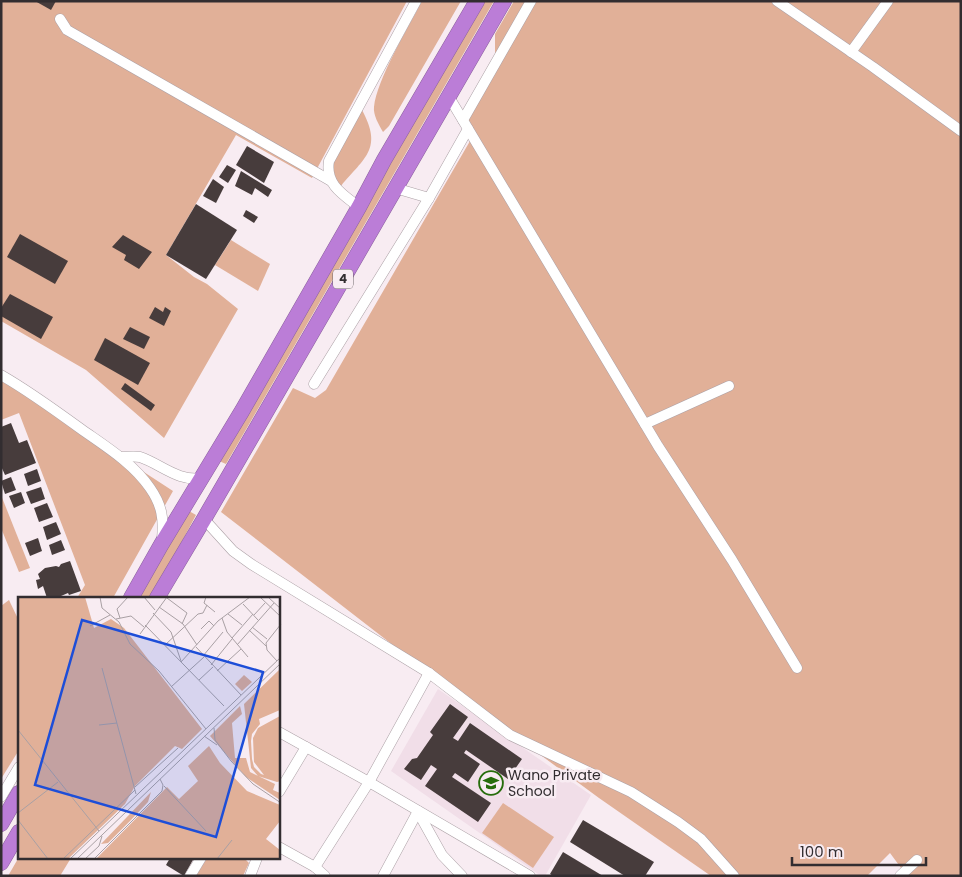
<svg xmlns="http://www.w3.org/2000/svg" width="962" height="877" viewBox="0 0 962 877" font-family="Poppins,sans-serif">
<rect width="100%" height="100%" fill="#f8ecf2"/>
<!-- built -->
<polygon fill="#f1dee8" points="438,689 591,795 545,876 541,876 391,771"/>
<!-- green -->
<g fill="#e1b098">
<polygon points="1,1 407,1 312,178 236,135 166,255 194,277 207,284 238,309 164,438 86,370 1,321"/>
<path d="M422 1H461L389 126 383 132C379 125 373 115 374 107 377 79 408 28 422 1Z"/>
<polygon points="484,1 494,1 226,464 219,461"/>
<polygon points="514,1 961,1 961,876 907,876 890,853 867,876 711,876 599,798 429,673 221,512 293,388 315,398 326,390 470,141 467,118 495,72 495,34"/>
<path d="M362 110C383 149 365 157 341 186 318 167 348 127 362 110Z"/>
<polygon points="231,240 270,264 258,291 215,265"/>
<polygon points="1,379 173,491 113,598 77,598 85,585 19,413 1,420"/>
<polygon points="1,495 30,568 19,572 1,528"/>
<polygon points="189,511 196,515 156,590 150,598 139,598"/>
<polygon points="9,600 19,621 19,750 1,779 1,606"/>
<polygon points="503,803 554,837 533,868 482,833"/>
<polygon points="19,857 19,858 71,858 60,876 8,876"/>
<polygon points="207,858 244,858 249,863 243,876 196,876"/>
</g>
<!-- building -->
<g fill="#473c3c">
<polygon points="35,1 56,1 51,10"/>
<polygon points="247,146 274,162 264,183 236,165"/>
<polygon points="227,165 236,170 228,183 219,177"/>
<polygon points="241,171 272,190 268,197 255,188 252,195 235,186"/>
<polygon points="213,179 224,187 216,203 203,196"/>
<polygon points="196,204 237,230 206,279 166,255"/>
<polygon points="246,210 258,217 254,223 243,216"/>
<polygon points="20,234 68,261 55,284 7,257"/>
<polygon points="123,235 152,252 139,269 124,260 126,255 112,247"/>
<polygon points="10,294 53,317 41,339 1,316 1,308"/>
<polygon points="155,307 163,312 165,307 171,311 164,326 149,318"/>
<polygon points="130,327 150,337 144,349 123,339"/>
<polygon points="105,338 150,363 138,385 94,360"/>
<polygon points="125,383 155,405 151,411 121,389"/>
<polygon points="11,423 19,443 27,440 36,463 5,475 1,466 1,427"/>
<polygon points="37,469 41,481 28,486 24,474"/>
<polygon points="11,477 16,490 5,494 1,481"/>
<polygon points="41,487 45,499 31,504 26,492"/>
<polygon points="21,492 25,503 14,508 9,496"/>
<polygon points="47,503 53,517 39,522 34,508"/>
<polygon points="56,522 61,534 47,540 43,527"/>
<polygon points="38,538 42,551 30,556 25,543"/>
<polygon points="61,540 65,550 52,555 49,545"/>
<polygon points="70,561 81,591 69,595 68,593 61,596 62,598 47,598 43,586 38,589 36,580 40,579 38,574 45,568 56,566 59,567 61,564"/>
<polygon points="450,704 468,717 453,738 458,741 470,723 522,759 508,779 466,750 464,753 480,764 468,782 455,773 452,777 491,803 478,822 425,786 437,769 431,765 421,780 404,769 412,759 417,758 433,735 430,732"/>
<polygon points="583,820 654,862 645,876 625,876 570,842"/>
<polygon points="563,852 603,876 553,876 550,874"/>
<polygon points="170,858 194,858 184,876 166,865"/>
</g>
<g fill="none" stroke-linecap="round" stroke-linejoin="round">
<!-- minor casing -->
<g stroke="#aca1a6" stroke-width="11">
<g id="minor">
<polyline points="777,1 873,67 961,131"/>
<polyline points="60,19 67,30 331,181"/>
<polyline points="851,52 888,1"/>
<polyline points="449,97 658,446 732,560 797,668"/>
<polyline points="463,120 531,1"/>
<polyline points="395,188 429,198"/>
<path d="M359 207C342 194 325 184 329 161L416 1"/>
<path d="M1 375C29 391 55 410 81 429 105 446 133 463 150 488 162 505 164 519 162 539"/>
<polyline points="314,384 429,198 468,129"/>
<polyline points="645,424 729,386"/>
<path d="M121 457C127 457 134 456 140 457 161 464 178 482 202 478"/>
<polyline points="204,519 233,551 251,564 429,673 510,735 631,792 678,822 701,839 734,876"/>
<polyline points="279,732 369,782 530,876"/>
<polyline points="279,792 306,747"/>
<polyline points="1,797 19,767"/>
<polyline points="418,812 442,855 462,876"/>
<polyline points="279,847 315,867 325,876"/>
<polyline points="315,867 369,782 429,673"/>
<polyline points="190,876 201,858"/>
<polyline points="250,876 257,858"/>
<polyline points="383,876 418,811"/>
<polyline points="900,876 917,860"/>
</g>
</g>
<!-- highway casing -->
<g stroke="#8b619d" stroke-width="16">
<g id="highway">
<polyline points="131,598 161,545 242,411 359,207 384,160 477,1"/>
<polyline points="157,598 204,519 504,1"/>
<polyline points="1,824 19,793"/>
<polyline points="1,863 19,832"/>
</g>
</g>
<!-- minor -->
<use href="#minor" stroke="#fff" stroke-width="10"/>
<!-- highway -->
<use href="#highway" stroke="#bb7dd7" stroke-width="15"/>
</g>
<!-- icons -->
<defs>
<g id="school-ring" transform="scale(1.25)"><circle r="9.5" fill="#f8ecf2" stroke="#266d0b" stroke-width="1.5"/><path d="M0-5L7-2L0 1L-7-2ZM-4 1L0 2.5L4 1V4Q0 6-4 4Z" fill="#266d0b"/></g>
</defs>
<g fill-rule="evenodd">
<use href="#school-ring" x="491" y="783"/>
</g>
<g text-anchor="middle" stroke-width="5" stroke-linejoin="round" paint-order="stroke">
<!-- shield labels -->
<rect fill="#f8ecf2" stroke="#6d666a" stroke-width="1" x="333" y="269.5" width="20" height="19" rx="4"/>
<g font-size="12" font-weight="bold" fill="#322d30">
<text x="343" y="283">4</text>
</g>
<!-- poi labels -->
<g font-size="14" fill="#322d30" stroke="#f8ecf2" text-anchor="start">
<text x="508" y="780">Wano Private<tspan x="508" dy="16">School</tspan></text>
</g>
</g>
<!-- overview -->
<g transform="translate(18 597)">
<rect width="262" height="262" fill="#f8ecf2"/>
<path d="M0 0H67L76 31 93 22 106 31 184 132 164 152 157 149 117 189 107 207 50 262H0ZM262 72V113L241 122 242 127 234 137 233 144 234 162 236 170 243 177 246 178 236 165 235 141 240 131 262 119 263 184 259 185 240 179 233 171 226 107ZM226 78 234 85 224 94 217 87ZM222 109 224 117 214 126 217 161H228L232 175 257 187 255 193 262 196V203L228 180 192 139ZM191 149 202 166 229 194 262 208V224L248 242 262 253V262H78L149 190 161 202 180 184 170 169ZM133 195 130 205 113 223 90 246 83 247Z" fill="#e1b098"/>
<path fill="none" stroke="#a9a0a4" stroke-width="1" d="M82 0 84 11 101 25 112 47 141 74 188 132M126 0 137 13M188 0 186 6 197 15M242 0 263 20M250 0 263 12M149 1 169 16 164 27M225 7 240 23M141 10 165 27 179 48M135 16 153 35 163 64M210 17 224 28M236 18 247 6M102 21 99 12 110 0M204 21 209 35 230 60M98 22 113 19 126 30M127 28 206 109M72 29 92 18M234 30 249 42M183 32 191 24 196 29M231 33 248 49M122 37 149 0M214 41 235 17M147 48 180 17 185 16 189 8M219 48 256 6M178 50 223 98M185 59 205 35M259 64 249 53 248 46 263 27M163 65 200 24 232 0M193 68 214 42M84 71 118 197M199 74 223 52M181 83 195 70M153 90 186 60M81 128 99 126M196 131 197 143 213 164 235 187 263 206M0 133 81 234M186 139 199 148M146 189 188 234M117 190 160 151M0 216 40 185M0 223 30 262M45 262 117 193M52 262 263 60M59 262 263 66M67 262 81 249 84 239M76 262 144 194 145 188 142 182M199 262 214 243"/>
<path fill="#1d4ed8" fill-opacity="0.15" stroke="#1d4ed8" stroke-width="2.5" d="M64 23 245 75 198 240 17 188Z"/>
<rect width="262" height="262" fill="none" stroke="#322d30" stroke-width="2.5"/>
</g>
<!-- border -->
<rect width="962" height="877" fill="none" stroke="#322d30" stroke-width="5"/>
<!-- scale -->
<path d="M792 857v8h134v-8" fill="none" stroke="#322d30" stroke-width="2.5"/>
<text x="800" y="857" font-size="15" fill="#322d30" stroke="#f8ecf2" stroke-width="4" paint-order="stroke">100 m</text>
</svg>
